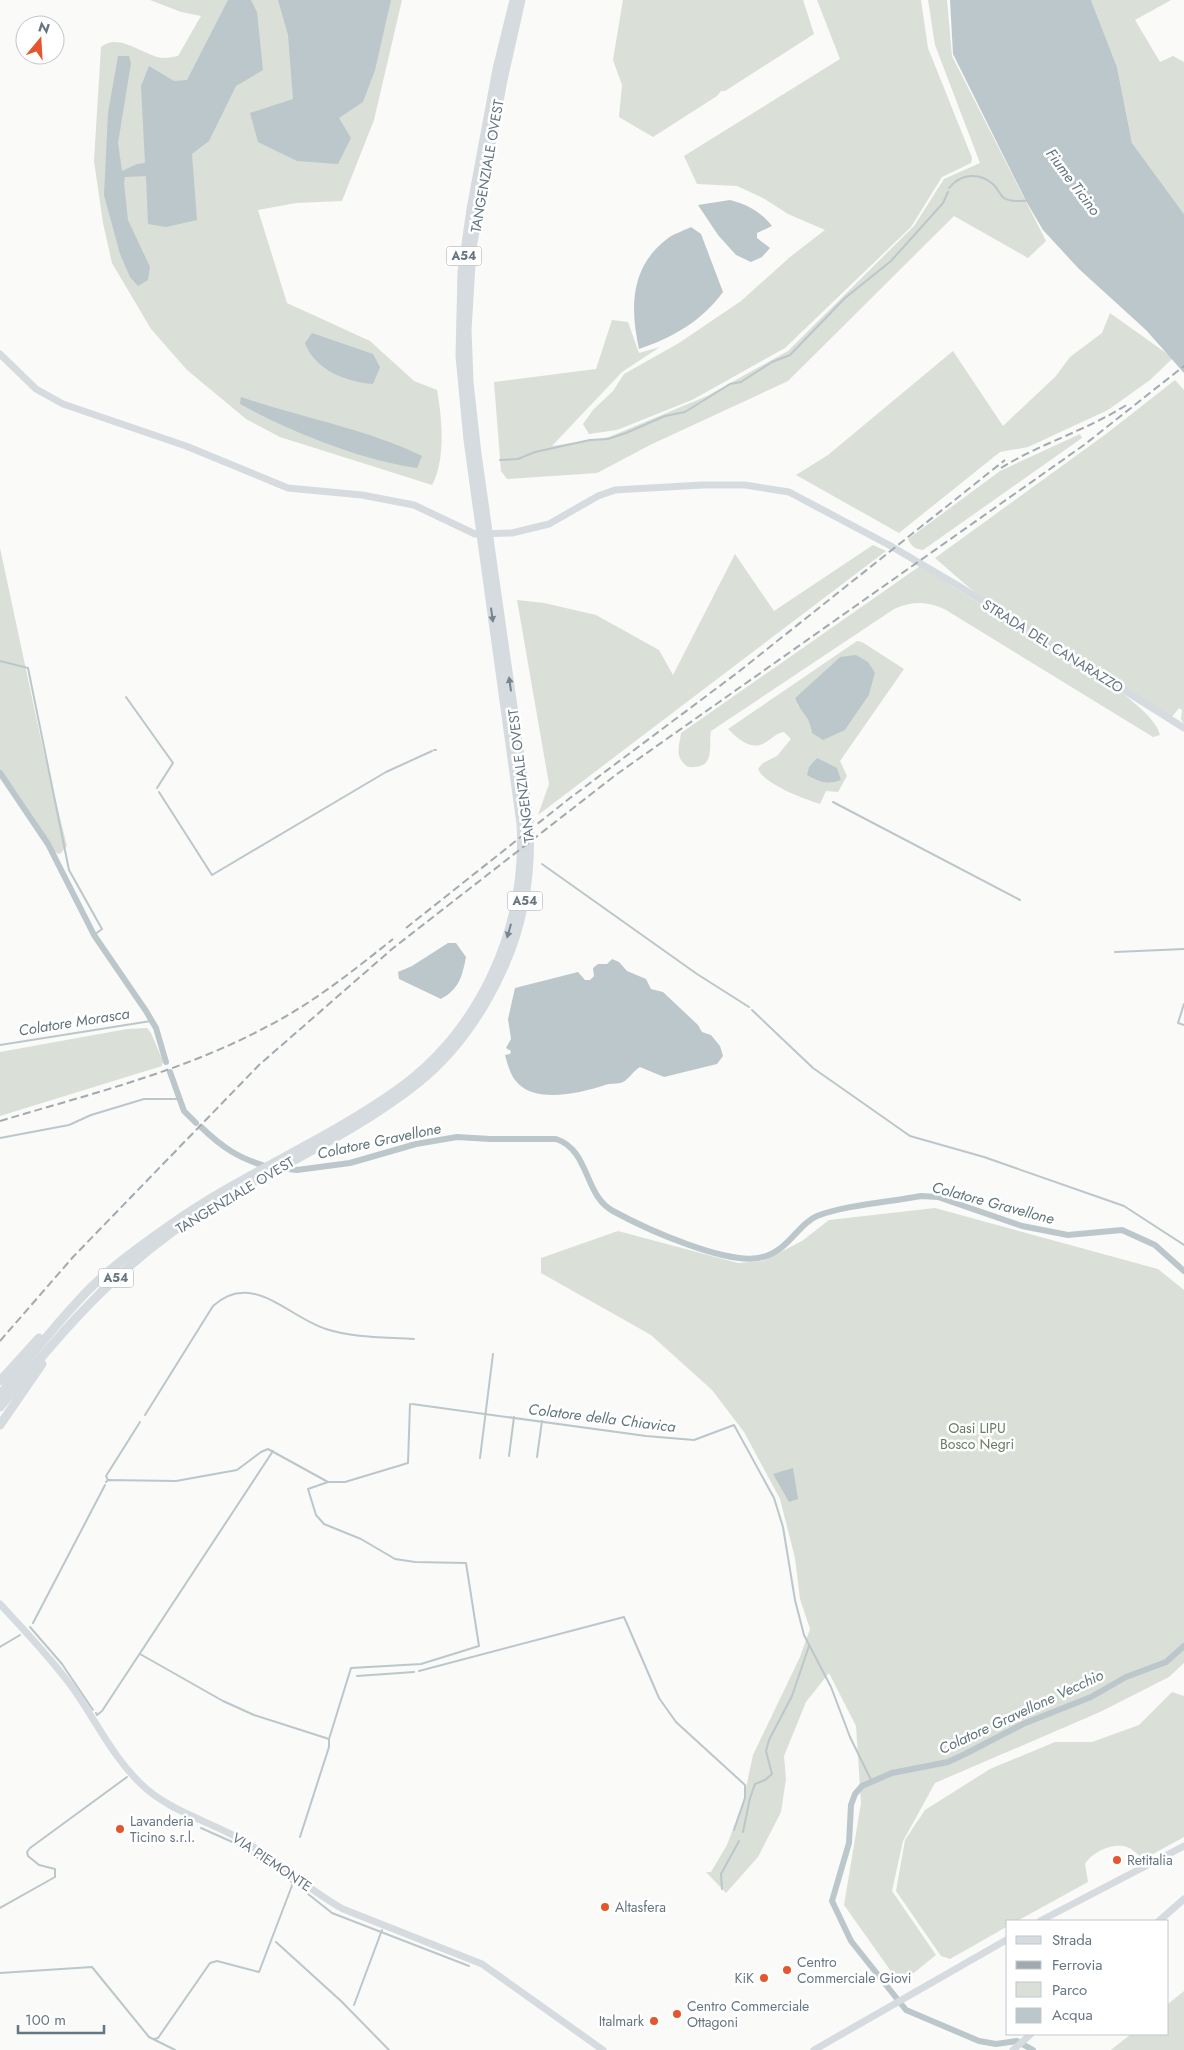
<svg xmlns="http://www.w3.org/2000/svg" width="1184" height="2050" viewBox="0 0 1184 2050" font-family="Jost,sans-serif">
<rect width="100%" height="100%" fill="#fafaf8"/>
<!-- green -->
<g fill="#dadfd7" fill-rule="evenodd">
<path d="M150 0H402L374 120 342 201 296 203 258 210 287 303 370 341 414 381 437 390C442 418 446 459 432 485L280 437 246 419 187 370 151 329 112 263 103 223 94 161 101 47C118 32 143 55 162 58 167 58 173 57 178 56L201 16 181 12Z"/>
<polygon points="623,0 803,0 814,34 725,91 721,91 717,96 653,137 619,117 622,85 613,60"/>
<polygon points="817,0 921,0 928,48 972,158 971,163 942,177 911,227 785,348 692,400 617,430 589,434 583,424 593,410 613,391 624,374 679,343 741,301 790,257 825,230 788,214 763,198 737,186 697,184 684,156 840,59"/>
<polygon points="928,0 947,0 952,56 1046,241 1028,258 954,216 788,381 650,445 597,473 507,479 501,471 494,382 596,369 612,320 628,322 639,353 660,347 622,372 552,446 609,437 707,396 788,351 914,226 944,179 980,163 935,45"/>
<polygon points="1091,0 1171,0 1135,20 1160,62 1173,56 1184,62 1184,214 1132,143 1117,67"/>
<polygon points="1110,313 1173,358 1150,380 1108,410 1028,447 1000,452 899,533 796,475 828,455 953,351 1003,426 1056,376 1070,357 1102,333"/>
<polygon points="1175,380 1184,390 1184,724 1181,719 1182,710 1179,708 1172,717 980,597 935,558 1106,434"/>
<path d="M1080 434 1082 438 923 550C915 549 912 547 908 539L1000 471Z"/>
<polygon points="873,545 886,551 538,815 549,784 517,600 544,603 596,615 659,650 673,675 735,554 774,611"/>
<polygon points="0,548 43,749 67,846 60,854 49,851 17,793 0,770"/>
<path d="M920 566 1125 695C1136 705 1156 719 1160 735L1153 737 946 610C927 601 913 601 894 609L711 731C708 748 717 769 688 767 674 757 679 748 681 733Z"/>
<path d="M857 641 862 642 904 669 840 761 847 776 838 792 826 791 820 804C804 799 765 785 758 769L763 763 777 756 791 739 784 732C776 733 773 738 766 742 752 752 738 739 728 729ZM840 657 875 673 869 695 845 730 812 733 810 718 798 706 795 698Z"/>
<polygon points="147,1028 151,1033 163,1061 162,1066 0,1116 0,1052 127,1029"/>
<polygon points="935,1208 1158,1269 1184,1290 1184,1663 1169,1677 1100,1712 935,1783 903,1841 892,1891 936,1955 900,1984 844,1905 861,1803 856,1726 829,1673 806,1702 784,1756 786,1779 781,1812 758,1857 726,1893 706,1872 711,1872 727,1845 743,1802 753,1755 800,1657 810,1629 800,1599 795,1558 780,1499 744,1432 712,1390 651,1335 541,1273 541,1258 618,1231 738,1263 763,1261 802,1241 829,1220"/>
<path d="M1172 1692 1184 1696V1837L1144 1859C1139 1856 1133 1849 1127 1847 1113 1842 1092 1852 1085 1864L1088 1882 1017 1921H1008V1926L950 1959 941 1956 896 1891 905 1840 925 1810 990 1769 1055 1742H1092L1139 1725Z"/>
<polygon points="1184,1991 1184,2050 1111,2050 1131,2034 1168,2034 1168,2004"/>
</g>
<!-- water -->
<g fill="#bbc7cb">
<polygon points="228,0 251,0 257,12 263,70 236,86 209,141 192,154 197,220 166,227 148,224 146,176 125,177 124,183 128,220 150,267 148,280 138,286 130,277 120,254 104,195 108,113 118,56 129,56 131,63 118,143 122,171 137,164 145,163 141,86 149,66 174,81 187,80"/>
<polygon points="278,0 391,0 375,70 363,102 339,118 351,138 338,164 297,161 258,142 250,113 293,99 288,35"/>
<polygon points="950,0 1091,0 1117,67 1132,143 1184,214 1184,373 1146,330 1079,269 1043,230 1026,201 953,54"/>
<path d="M730 200C748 205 760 211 772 226L757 233V238L770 248 762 257 751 262 736 255 718 235 698 205Z"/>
<path d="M691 227 701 234 723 292C702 321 672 338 639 349 630 308 630 267 667 239 673 234 683 231 691 227Z"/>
<path d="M312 333 373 354 380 367 373 384C346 382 315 370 305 343Z"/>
<path d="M241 397C301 418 364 428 422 456L417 468C361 460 291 432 240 404Z"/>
<path d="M856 655 868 662 875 673 869 695 845 730 823 740 812 733C809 713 801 715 795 698L840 657Z"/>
<path d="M817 758 837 768 841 780C827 785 820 782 807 775L809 767Z"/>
<path d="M448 943H456L466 957C462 977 459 989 441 999L399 979 398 972 412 966Z"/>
<path d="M612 959 619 962 627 971 646 979 651 989 663 992 698 1025 702 1032 711 1035 720 1046 723 1056 717 1064 664 1077 640 1067C633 1071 627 1082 620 1083 615 1084 610 1083 605 1085 581 1093 533 1105 515 1080 510 1074 507 1062 505 1055L510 1054 511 1051 506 1048 511 1039 508 1019 515 988 578 972 585 980H590L594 976 593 968 598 964H607Z"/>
<polygon points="793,1468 798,1499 789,1502 773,1474"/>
</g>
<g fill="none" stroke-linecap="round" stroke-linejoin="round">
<!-- stream -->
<g stroke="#bbc7cb" stroke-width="2">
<path d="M949 188C961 173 980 172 994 185 998 189 1000 195 1004 198 1011 203 1020 200 1027 201"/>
<polyline points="500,460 518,459 535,452 590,440 608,439 626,433 665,416 685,412 730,384 741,382 772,362 790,355 845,298 891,261 943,203 948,192"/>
<polyline points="0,661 28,668 69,870 102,929 94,935"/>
<polyline points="126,697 173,763 157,788"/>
<polyline points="434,750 436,750"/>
<polyline points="159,792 212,875 386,772 432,751"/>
<polyline points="833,802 1020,900"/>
<polyline points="542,864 697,974 749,1007"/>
<polyline points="1115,952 1184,949"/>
<polyline points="1184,1004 1178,1023 1184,1025"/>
<polyline points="752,1010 813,1068 910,1136 984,1157 1124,1206 1184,1245"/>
<polyline points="0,1045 151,1021"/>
<polyline points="0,1138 69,1125 91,1115 144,1099 180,1099"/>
<polyline points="412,1404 646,1436 694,1440 734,1425 774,1498 783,1527 795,1600 804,1635 831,1687 850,1737 871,1780"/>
<path d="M145 1415 213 1306C252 1270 288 1317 326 1329 354 1338 385 1337 414 1339"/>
<polyline points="509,1456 514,1417"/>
<polyline points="537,1457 542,1421"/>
<polyline points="480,1458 493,1354"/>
<polyline points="108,1480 106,1476 140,1422"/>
<polyline points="106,1482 108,1480 176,1481 237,1470 261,1452 268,1449 328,1482 345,1482 408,1463 410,1404"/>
<polyline points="33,1623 105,1485"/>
<polyline points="30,1627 62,1664 93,1710"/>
<polyline points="0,1647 20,1635"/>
<polyline points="140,1654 223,1701 254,1715 329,1739 351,1668 421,1664 479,1646 466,1563 415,1562 395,1559 361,1539 324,1524 316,1515 308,1489 328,1482"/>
<polyline points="419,1671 624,1617 659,1698 676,1722 745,1785 745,1798 734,1830"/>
<polyline points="357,1676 414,1672"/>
<polyline points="96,1713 97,1715 102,1711 273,1451"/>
<polyline points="743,1832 750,1798 755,1784 765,1780 772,1774 766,1751 769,1740 792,1696 809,1646"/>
<polyline points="300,1837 329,1747 329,1739"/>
<polyline points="298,1886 332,1913 469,1966"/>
<polyline points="722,1889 721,1874 739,1841"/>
<polyline points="0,1908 55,1877 55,1869 39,1865 28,1856 27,1852 30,1848 127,1777"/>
<polyline points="276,1942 341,2001 389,2050"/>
<polyline points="0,1973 92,1967 149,2037 175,2050"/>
<polyline points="354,2005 382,1930"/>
<polyline points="154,2039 158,2038 210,1963 217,1961 259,1972 293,1883 239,1845 201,1828"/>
</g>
<!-- canal -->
<g stroke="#bbc7cb" stroke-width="6">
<polyline points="0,773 48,844 94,935 146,1011 156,1028 166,1062"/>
<polyline points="170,1072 184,1111 196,1123"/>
<path d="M201 1127C223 1148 238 1158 268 1167"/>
<path d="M280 1168 297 1170 350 1163 416 1144 457 1137 490 1139H556C590 1150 584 1196 613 1211 644 1228 729 1267 763 1257 789 1250 798 1224 817 1216 845 1205 890 1202 921 1196L938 1197 1022 1226 1068 1235 1122 1230 1155 1245 1184 1271"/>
<polyline points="1033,2050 1017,2041 996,2044 979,2041 906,2010 851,1941 832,1901 849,1843 851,1805 855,1794 862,1786 892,1773 948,1762 965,1754 1023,1724 1091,1697 1126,1677 1166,1662 1184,1646"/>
</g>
<!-- secondary -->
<g stroke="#d6dbdf" stroke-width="7">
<polyline points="0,354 36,389 63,404 186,446 288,488 362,495 414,505 475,534 512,533 549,524 598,496 615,490 702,485 745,485 789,492 889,545 957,585 1184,728"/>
<path d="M0 1604C25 1631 51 1658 72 1687 95 1719 112 1756 140 1783 168 1811 209 1821 242 1840 278 1861 307 1889 343 1909L482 1964 603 2050"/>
<polyline points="1040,1921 1184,1846"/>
<polyline points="1159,1921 1184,1899"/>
<polyline points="814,2050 1008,1939"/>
<polyline points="1013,2050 1031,2034"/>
</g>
<!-- highway -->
<g stroke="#d6dbdf" stroke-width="9">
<polyline points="0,1381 39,1338"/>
<path d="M0 1395C25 1363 50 1331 78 1301 103 1273 136 1249 166 1228 239 1175 324 1142 397 1090 481 1030 527 927 521 824L468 440 460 356 462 272 471 209 497 69 514 0"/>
<path d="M0 1407C54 1341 102 1283 172 1232 250 1176 343 1143 418 1083 454 1054 482 1014 501 973 524 925 532 873 529 819L477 454 469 382 467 330 472 248 503 80 521 0"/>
<polyline points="0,1425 42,1364"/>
</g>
<!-- rail -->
<g stroke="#a2aab0" stroke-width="2" stroke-dasharray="8 4" stroke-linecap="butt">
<path d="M1001 468C1041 443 1088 430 1128 404"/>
<polyline points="406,928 570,798 737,673 1005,460"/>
<path d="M0 1121C90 1094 185 1071 268 1026 313 1003 353 971 393 939"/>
<polyline points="0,1341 73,1257 259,1065 392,949 617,774 1084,445 1184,366"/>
</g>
</g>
<!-- one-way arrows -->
<defs><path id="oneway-solid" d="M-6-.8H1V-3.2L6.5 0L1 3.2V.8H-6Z" transform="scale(1.25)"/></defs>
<g fill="#768591">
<use href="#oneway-solid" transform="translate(492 615) rotate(82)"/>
<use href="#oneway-solid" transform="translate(510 684) rotate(-98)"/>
<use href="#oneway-solid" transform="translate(509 931) rotate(106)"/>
</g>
<!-- markers -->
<g fill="#e4572e" stroke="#fff" stroke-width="2">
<circle cx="120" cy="1829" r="5"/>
<circle cx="1117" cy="1860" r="5"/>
<circle cx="605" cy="1907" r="5"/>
<circle cx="787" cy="1970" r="5"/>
<circle cx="764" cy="1978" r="5"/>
<circle cx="677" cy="2014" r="5"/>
<circle cx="654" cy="2021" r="5"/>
</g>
<g text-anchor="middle" stroke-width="5" stroke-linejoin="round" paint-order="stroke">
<!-- shield labels -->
<g fill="#fff" stroke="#939fa8" stroke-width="1">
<rect x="446.5" y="246.5" width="35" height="19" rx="4"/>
<rect x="507.5" y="891.5" width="35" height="19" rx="4"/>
<rect x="98.5" y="1268.5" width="35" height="19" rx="4"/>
</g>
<g font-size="12" font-weight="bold" fill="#657683">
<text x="464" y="260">A54</text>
<text x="525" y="905">A54</text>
<text x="116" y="1282">A54</text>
</g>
<!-- street labels -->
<g font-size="14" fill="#657683" stroke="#fff">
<text transform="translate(487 166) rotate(-80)" y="5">TANGENZIALE OVEST</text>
<text transform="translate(1053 646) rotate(32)" y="5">STRADA DEL CANARAZZO</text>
<text transform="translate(521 776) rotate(-97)" y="5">TANGENZIALE OVEST</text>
<text transform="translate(235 1195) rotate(-31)" y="5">TANGENZIALE OVEST</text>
<text transform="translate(272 1862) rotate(34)" y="5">VIA PIEMONTE</text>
</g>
<!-- park labels -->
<g font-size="14" fill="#687a64" stroke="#fff">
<text x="977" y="1433">Oasi LIPU<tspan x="977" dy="16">Bosco Negri</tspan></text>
</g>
<!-- poi labels -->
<g font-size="14" fill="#657683" stroke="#fff" text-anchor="start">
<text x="130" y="1826">Lavanderia<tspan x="130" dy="16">Ticino s.r.l.</tspan></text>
<text x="1127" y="1865">Retitalia</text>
<text x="615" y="1912">Altasfera</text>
<text x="797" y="1967">Centro<tspan x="797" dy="16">Commerciale Giovi</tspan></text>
<text x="754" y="1983" text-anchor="end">KiK</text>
<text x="687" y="2011">Centro Commerciale<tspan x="687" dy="16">Ottagoni</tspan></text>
<text x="644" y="2026" text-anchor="end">Italmark</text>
</g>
<!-- water labels -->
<g font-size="15" font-style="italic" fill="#60757c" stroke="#fff">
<text transform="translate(1073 182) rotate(53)" y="5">Fiume Ticino</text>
<text transform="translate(74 1022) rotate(-9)" y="5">Colatore Morasca</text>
<text transform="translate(379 1141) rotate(-12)" y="5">Colatore Gravellone</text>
<text transform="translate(993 1203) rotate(15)" y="5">Colatore Gravellone</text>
<text transform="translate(602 1418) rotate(7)" y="5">Colatore della Chiavica</text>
<text transform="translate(1021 1712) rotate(-25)" y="5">Colatore Gravellone Vecchio</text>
</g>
</g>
<!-- legend -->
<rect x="1006" y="1920" width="162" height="115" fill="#ffffff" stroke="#c1c8cd"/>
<rect x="1016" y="1936" width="25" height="8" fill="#d6dbdf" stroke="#c1c8cd"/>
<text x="1052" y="1945" font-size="15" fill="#657683">Strada</text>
<rect x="1016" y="1961" width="25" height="8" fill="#a2aab0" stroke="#c1c8cd"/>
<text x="1052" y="1970" font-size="15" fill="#657683">Ferrovia</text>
<rect x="1016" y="1982" width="25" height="15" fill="#dadfd7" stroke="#c1c8cd"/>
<text x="1052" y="1995" font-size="15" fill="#657683">Parco</text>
<rect x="1016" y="2008" width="25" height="15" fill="#bbc7cb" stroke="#c1c8cd"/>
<text x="1052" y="2020" font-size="15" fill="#657683">Acqua</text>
<!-- north arrow -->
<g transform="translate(40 40) rotate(18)"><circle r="24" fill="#ffffff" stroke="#c1c8cd"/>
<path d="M0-4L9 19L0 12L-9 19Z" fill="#e4572e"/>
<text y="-8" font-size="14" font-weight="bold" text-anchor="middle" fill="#657683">N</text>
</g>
<!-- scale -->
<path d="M18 2025v8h86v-8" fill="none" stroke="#657683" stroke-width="2.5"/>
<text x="25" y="2025" font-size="15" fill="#657683" stroke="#ffffff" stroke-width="4" paint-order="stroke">100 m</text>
</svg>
